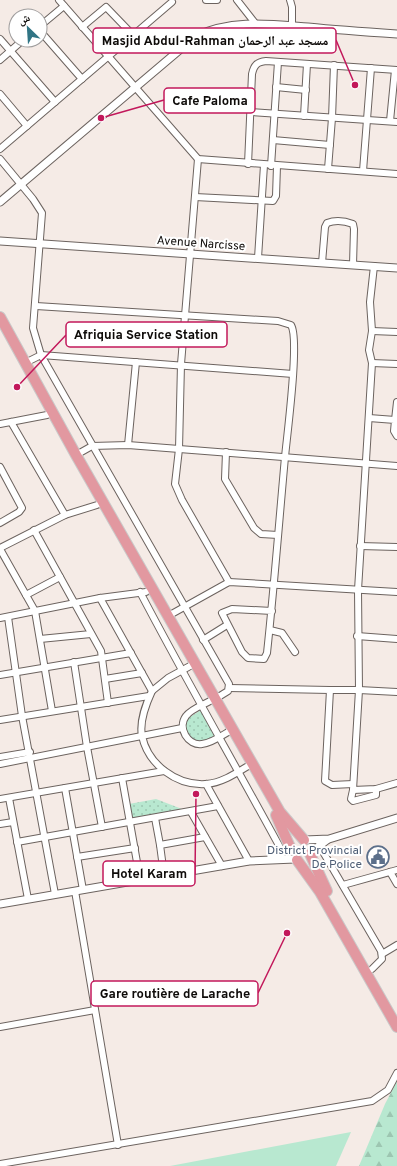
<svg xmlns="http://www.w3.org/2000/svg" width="397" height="1166" viewBox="0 0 397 1166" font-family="Overpass,'Noto Naskh Arabic',sans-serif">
<defs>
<pattern id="forest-firs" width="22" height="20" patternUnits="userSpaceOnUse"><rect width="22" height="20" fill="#b8e8d0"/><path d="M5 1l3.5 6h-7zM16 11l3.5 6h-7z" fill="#9dc6b1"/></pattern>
<pattern id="garden-dots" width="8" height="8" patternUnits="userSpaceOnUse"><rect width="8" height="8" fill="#b8e8d0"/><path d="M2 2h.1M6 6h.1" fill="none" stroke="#9dc6b1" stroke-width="1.8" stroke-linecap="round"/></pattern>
</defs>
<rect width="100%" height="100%" fill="#f5ebe6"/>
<!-- grass -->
<polygon fill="#b8e8d0" points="351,1132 336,1166 170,1166"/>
<!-- forest -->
<polygon fill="url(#forest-firs)" points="397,1081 397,1166 359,1166 385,1104"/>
<!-- garden -->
<g fill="url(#garden-dots)">
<polygon points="201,710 215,737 202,742 193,740 185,728 187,719"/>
<polygon points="156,799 182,809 182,812 132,821 129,804"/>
</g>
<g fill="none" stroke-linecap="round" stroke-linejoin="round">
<!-- minor casing -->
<g stroke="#6c635f" stroke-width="8">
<g id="minor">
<polyline points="59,0 198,159 397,174"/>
<polyline points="206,0 217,0"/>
<polyline points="237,0 255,23"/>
<polyline points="290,0 292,7 292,26"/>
<polyline points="40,26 64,6"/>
<polyline points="82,27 106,7 133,35"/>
<polyline points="40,31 82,79"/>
<polyline points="0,39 55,102"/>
<polyline points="0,60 23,40"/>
<polyline points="276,87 306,90"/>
<polyline points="0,94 27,126"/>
<polyline points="251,112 397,122"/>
<polyline points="304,116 307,64"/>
<polyline points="390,121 395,70"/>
<polyline points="273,140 330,145"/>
<polyline points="0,149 172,2"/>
<polyline points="0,159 33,199 42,213 33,328 41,355 229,684 228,691 215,699"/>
<polyline points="198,159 181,364 179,449 175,484 182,500 229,582"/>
<path d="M248 164 252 74C254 65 257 62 266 61L397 70"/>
<polyline points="271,166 278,62"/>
<polyline points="328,169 332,118 334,65"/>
<polyline points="363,171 371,68"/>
<polyline points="195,197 273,201 276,196 277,166"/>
<polyline points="258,258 264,165"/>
<path d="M322 263 325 227 327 223C335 220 345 221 353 224L354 229 353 265"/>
<polyline points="374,266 370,302 372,331 369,350 372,363 358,590 359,690 353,790 376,789 397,783"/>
<path d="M36 306 278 321 291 325C300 339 287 435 285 457 279 523 274 588 267 653L264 659 248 658 242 652 222 613 232 609 272 611"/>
<polyline points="372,331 397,332"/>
<polyline points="25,363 41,355 293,374"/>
<polyline points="372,363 397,364"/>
<polyline points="369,418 395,420 394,431 397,436"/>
<polyline points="395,420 397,402"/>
<polyline points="11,422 65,515"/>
<polyline points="0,424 47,415"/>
<polyline points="128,445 136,362"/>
<polyline points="226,452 225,479 254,528 261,534 278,535"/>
<polyline points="76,455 92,446 128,445 397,466"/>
<polyline points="0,467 22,508 19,512 0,523"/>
<polyline points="34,530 101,651 108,703"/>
<polyline points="360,546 397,547"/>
<polyline points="0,548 65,515 97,505"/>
<polyline points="0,549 35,611 52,711"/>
<path d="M140 592C186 680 236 766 283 853"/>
<polyline points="26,595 60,577"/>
<polyline points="100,598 152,691 168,678 190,666"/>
<polyline points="168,616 229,582 397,592"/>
<polyline points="8,617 22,716 55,894"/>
<polyline points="0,618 100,598 146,592"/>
<polyline points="270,630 282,633 295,652"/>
<polyline points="357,636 397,639"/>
<polyline points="40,639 91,634"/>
<polyline points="203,640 227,625"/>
<polyline points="74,662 87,747 102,827"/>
<polyline points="0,675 131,653"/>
<polyline points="105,679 142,673"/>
<polyline points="229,688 330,690 325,781 332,785 353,784"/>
<polyline points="330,690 359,690 397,692"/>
<path d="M152 691C146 704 139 721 142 736 148 764 176 786 206 784 221 783 235 774 248 766"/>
<path d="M210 701C203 705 191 709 186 716 177 728 188 746 202 744 211 743 220 737 228 732"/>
<polyline points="0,720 149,696"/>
<polyline points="0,757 30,752"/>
<polyline points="0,764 182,728"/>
<polyline points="122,778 140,879"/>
<polyline points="206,784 249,861"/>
<polyline points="65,788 83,890"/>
<polyline points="353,790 351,799 353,801 376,795 376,789"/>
<polyline points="9,798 28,899"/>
<polyline points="0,799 164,771"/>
<polyline points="191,812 222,866"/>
<polyline points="155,818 160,845"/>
<polyline points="0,824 13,822"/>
<polyline points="17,842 218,806"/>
<polyline points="319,845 381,951 382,959 372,969"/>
<polyline points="77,857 135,848"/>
<polyline points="390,872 397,884"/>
<polyline points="164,875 160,845 205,837"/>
<polyline points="343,885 397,870"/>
<polyline points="75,891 118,1145"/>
<polyline points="382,954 397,945"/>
<polyline points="0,1027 95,1010"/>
<polyline points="0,1164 372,1101 388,1090 397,1073"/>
</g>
</g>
<!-- tertiary casing -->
<g stroke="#6c635f" stroke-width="9">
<g id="tertiary">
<path d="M0 202 196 36C232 19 269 24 308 27 338 30 367 32 397 34"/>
<polyline points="0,241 397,268"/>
<polyline points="305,840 329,839 397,818"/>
<polyline points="310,853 327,840"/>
<polyline points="271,857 289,850"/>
<polyline points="0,904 249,861 295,859"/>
</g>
</g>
<!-- trunk casing -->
<g stroke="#cac9c9" stroke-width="12">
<g id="trunk">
<polyline points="0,317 76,455 280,812 304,840"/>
<polyline points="276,815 290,847"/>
<polyline points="310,854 327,891"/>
<polyline points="297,860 320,892 397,1027"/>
</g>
</g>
<!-- minor -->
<use href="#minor" stroke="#fff" stroke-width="6"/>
<!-- tertiary -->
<use href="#tertiary" stroke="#fff" stroke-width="7"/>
<!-- trunk -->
<use href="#trunk" stroke="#e298a0" stroke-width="10"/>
</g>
<!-- icons -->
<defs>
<g id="civic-ring" transform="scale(1.15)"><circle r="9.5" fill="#fff" stroke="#5c6f8a" stroke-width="1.5"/><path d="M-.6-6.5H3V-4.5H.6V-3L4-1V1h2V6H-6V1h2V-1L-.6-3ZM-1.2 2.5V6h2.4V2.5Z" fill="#5c6f8a"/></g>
</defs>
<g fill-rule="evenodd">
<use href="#civic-ring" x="378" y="857"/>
</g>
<g text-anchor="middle" stroke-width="4" stroke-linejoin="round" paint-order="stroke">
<!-- street labels -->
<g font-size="12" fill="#0e0b09" stroke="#fff">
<text transform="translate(201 243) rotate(4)" y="4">Avenue Narcisse</text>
</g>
<!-- service labels -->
<g font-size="12" fill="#4e5e75" stroke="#fff" text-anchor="end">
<text x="362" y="854">District Provincial<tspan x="362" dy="14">De Police</tspan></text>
</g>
</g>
<!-- callouts -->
<path fill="none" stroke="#c2185b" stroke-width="1.5" d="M355 85L336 40M101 118L164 100M17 387L66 335M196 794L195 874M287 933L258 993"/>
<g fill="#c2185b" stroke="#fff" stroke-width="1.5">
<circle cx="355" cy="85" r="4"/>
<circle cx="101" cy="118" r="4"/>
<circle cx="17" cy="387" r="4"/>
<circle cx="196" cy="794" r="4"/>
<circle cx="287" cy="933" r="4"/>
</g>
<g fill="#fff" stroke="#c2185b" stroke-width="1.5">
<rect x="93" y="28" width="243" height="25" rx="4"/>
<rect x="164" y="88" width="91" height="25" rx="4"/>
<rect x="66" y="322" width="161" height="25" rx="4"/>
<rect x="103" y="861" width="92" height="25" rx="4"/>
<rect x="91" y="981" width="167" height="25" rx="4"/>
</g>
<g font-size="13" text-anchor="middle" font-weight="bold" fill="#0e0b09">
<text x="215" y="45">Masjid Abdul-Rahman مسجد عبد الرحمان</text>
<text x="210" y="105">Cafe Paloma</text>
<text x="146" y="339">Afriquia Service Station</text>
<text x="149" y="878">Hotel Karam</text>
<text x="175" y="998">Gare routière de Larache</text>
</g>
<!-- north arrow -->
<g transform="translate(28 28) rotate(335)"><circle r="19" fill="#ffffff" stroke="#9f9d9d"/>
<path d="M0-3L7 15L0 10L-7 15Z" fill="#307484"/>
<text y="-6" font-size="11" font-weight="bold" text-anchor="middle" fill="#0e0b09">ش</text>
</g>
</svg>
